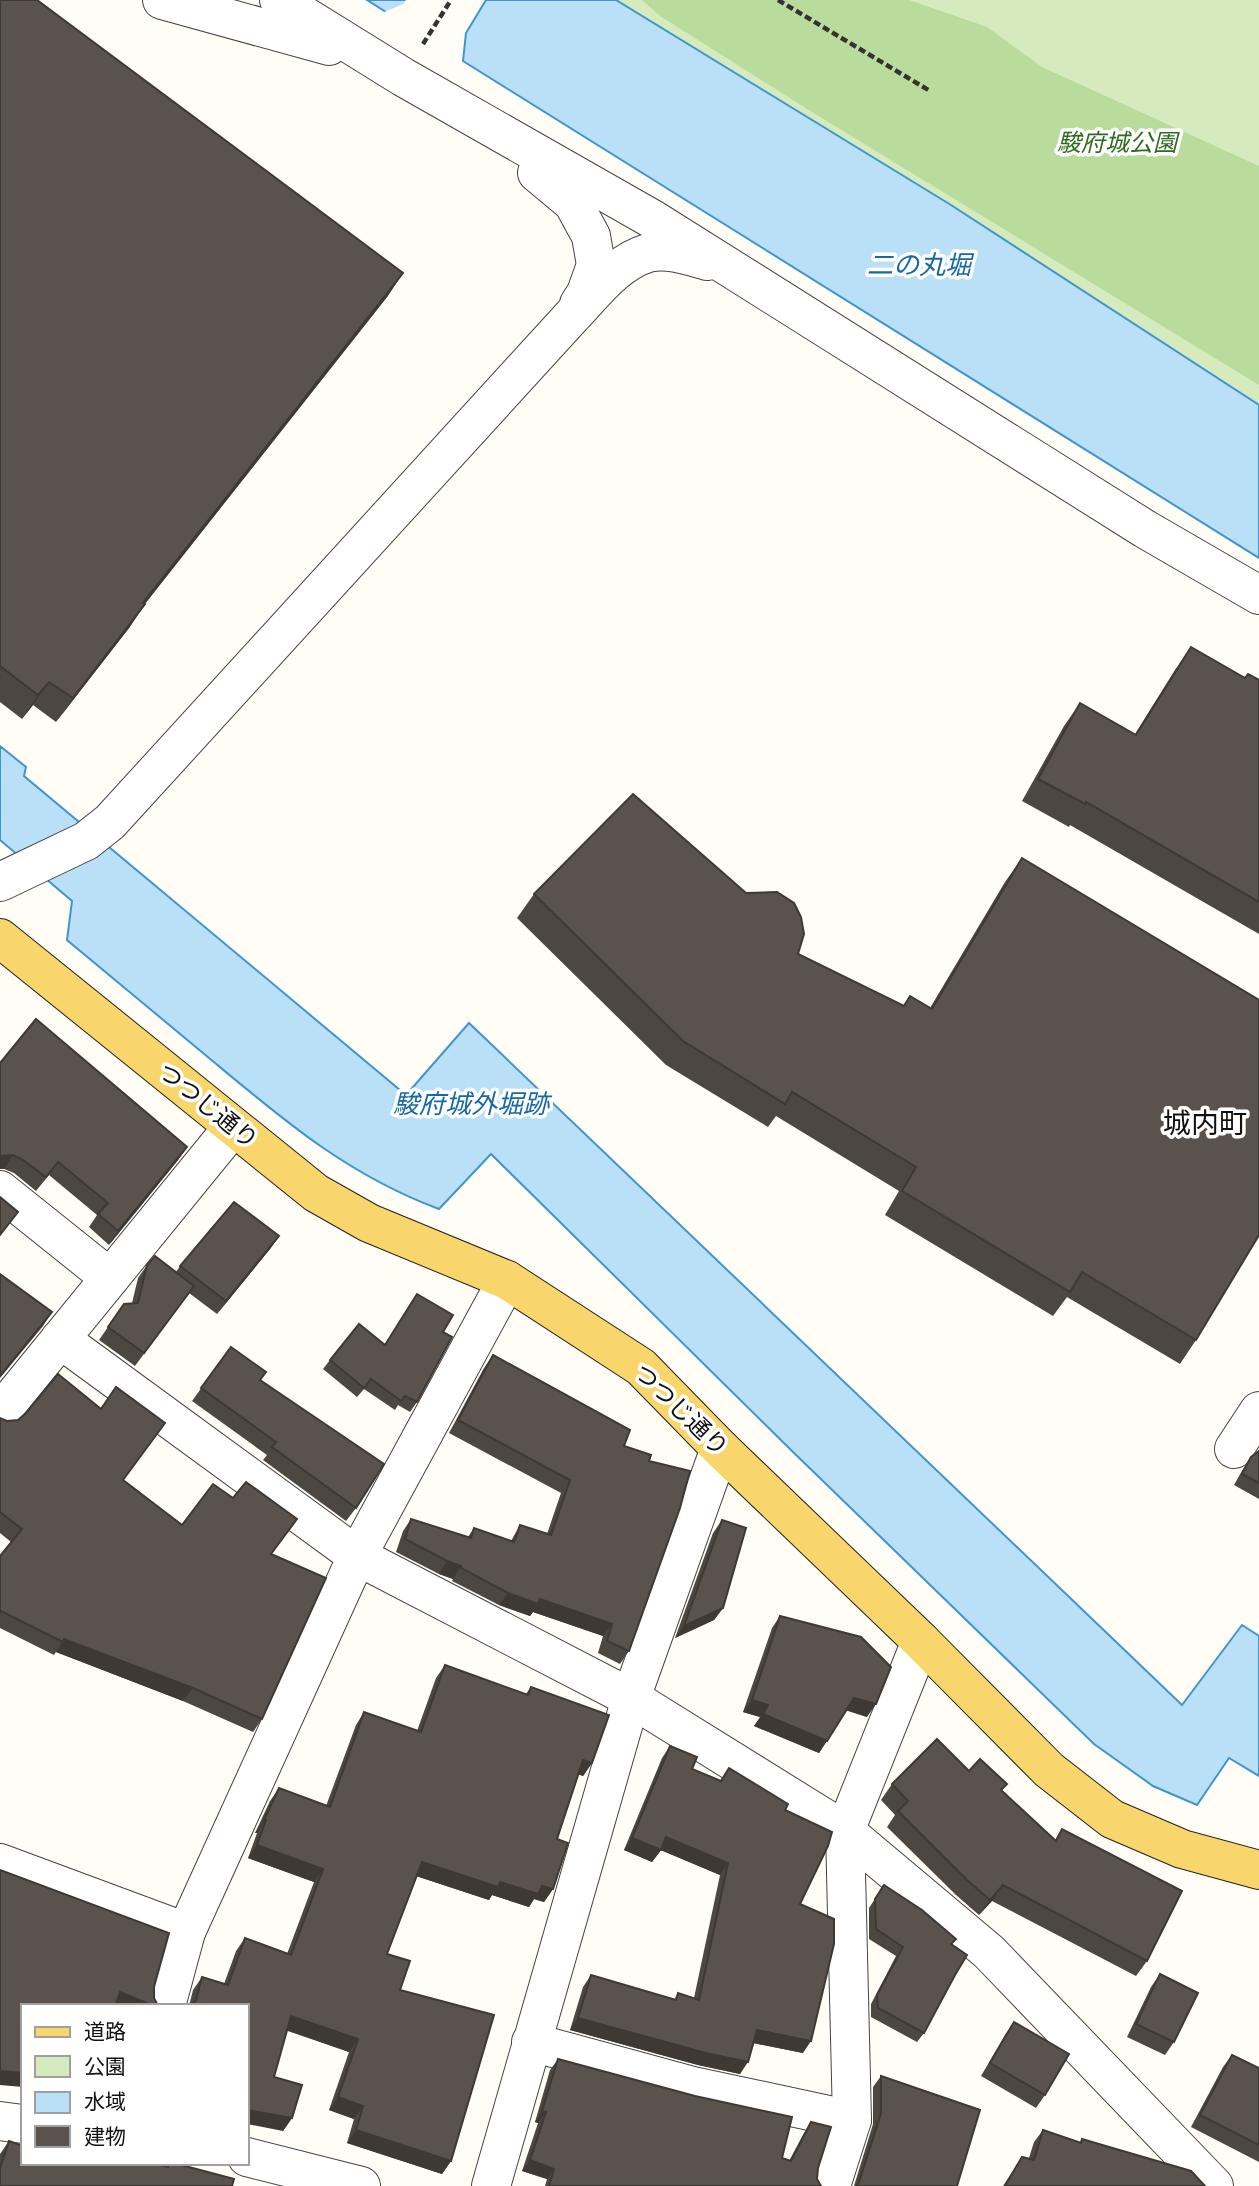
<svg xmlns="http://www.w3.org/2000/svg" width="1259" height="2186" viewBox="0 0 1259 2186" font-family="'Roboto Serif','Noto Sans JP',serif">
<rect width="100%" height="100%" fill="#fffdf5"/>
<!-- green -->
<polygon fill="#d5ebbd" points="616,0 1259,0 1259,405 951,205"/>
<!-- forest -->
<polygon fill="#b9dc9c" points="642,0 909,0 987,27 1042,67 1259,166 1259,385 807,109 660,16"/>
<!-- water -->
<g fill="#b9e0f7" stroke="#3f96cf" stroke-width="2">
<polygon points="367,0 429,0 405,24"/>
<polygon points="486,0 616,0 951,205 1259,405 1259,558 463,61 466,33"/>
<path d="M0 746 26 767 24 776 406 1095 469 1023 1182 1705 1242 1625 1259 1636V1776L1229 1758 1197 1805 1153 1786 1094 1744 791 1450 491 1154 439 1209C350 1176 287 1123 215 1063 166 1022 116 981 67 940L72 901 0 840Z"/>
</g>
<!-- pier -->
<polygon fill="#fffdf5" points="406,0 433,0 425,13 405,28 382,13 403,4"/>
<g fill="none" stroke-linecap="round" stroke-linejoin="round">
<!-- minor casing -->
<g stroke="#444" stroke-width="40">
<g id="minor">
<polyline points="162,0 329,46"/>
<polyline points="279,0 403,77 654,220 1145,529 1259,595"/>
<polyline points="537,173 573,203 591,236 596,265 586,293 579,304"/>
<path d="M0 882 86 841 110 822 573 315C595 292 617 262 648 253 667 248 690 256 707 261"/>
<polyline points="0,1190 110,1278"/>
<polyline points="60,1339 357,1556 631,1698 845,1831 989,1952 1214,2186"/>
<polyline points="0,1413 233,1127"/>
<polyline points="1234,1449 1259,1411"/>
<polyline points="0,1863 186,1932"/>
<polyline points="166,2006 186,1932 357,1556 507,1280"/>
<polyline points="531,2042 693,2086 852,2120"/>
<polyline points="0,2121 23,2124"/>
<polyline points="247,2157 361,2186"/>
<polyline points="491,2186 631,1698 720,1448"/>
<polyline points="831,2186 852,2120 845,1831 921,1641"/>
</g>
</g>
<!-- major casing -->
<g stroke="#222" stroke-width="40">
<polyline id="major" points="0,938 316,1193 369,1223 507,1280 641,1367 720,1448 921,1641 1049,1770 1112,1819 1182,1849 1259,1870"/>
</g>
<!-- path -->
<g stroke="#333" stroke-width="4.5" stroke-dasharray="7 3.5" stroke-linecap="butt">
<polyline points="778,0 930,91"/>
<polyline points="423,44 451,0"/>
</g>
<!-- minor -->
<use href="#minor" stroke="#fff" stroke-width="38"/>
<!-- major -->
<use href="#major" stroke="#f9d66b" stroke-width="38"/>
</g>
<!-- wall -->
<g fill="#4d4742">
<polygon points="0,0 403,273 387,297 145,604 129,628 56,722 33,705 22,719 0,702"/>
<polygon points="1191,647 1245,678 1259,680 1259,934 1070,825 1069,827 1022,801 1064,726 1080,703 1135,734 1175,670"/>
<polygon points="1022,858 1196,1340 1180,1364 1067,1297 1053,1316 885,1215 899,1191 776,1116 768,1127 666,1065 517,918 534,894 798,954 903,1006 910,996 930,1008 1005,882"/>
<polygon points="0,1063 187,1147 178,1160 109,1245 89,1227 97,1215 49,1175 36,1191 14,1173 4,1169 0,1169"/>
<polygon points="279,1236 270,1249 217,1314 189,1293 135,1366 99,1340 124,1304 132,1303 138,1278 147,1265 176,1272 180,1266"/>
<polygon points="417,1294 443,1332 417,1402 410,1412 398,1405 395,1410 364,1389 357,1397 323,1369 330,1360 385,1345"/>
<polygon points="231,1347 260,1380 356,1508 346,1521 263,1460 267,1455 192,1401"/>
<polygon points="493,1355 624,1446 649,1461 629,1651 620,1664 598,1653 603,1636 533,1612 530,1616 499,1605 452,1581 453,1579 439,1574 396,1552 403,1531 411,1519 468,1537 474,1528 511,1541 520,1525 547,1534 561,1493 449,1433 484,1368"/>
<polygon points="0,1418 124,1480 182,1525 272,1554 262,1719 253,1732 183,1701 56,1652 54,1655 0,1628 0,1556 11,1542 0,1533"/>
<polygon points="1259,1451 1259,1499 1234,1485 1243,1469 1251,1457"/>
<polygon points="722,1520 723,1608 714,1620 675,1638 713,1533"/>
<polygon points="780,1616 867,1717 846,1710 819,1753 754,1726 760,1717 743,1712 772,1628"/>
<polygon points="445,1665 526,1694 531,1687 592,1763 583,1776 578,1774 557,1839 553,1889 544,1902 534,1899 529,1907 492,1895 489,1900 416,1876 387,1954 400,1990 451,2161 442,2174 347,2143 354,2119 329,2110 349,2052 287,2030 274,2077 292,2118 283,2131 247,2006 189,2006 193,1990 202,1977 224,1984 236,1951 245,1938 287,1954 314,1882 248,1858 257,1833 255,1833 270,1801 279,1788 326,1806 356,1725 364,1712 417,1731 436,1678"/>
<polygon points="670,1746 692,1769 720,1781 729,1768 785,1810 800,1904 803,2053 753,2043 740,2074 698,2065 570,2030 583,1987 591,1975 674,2000 678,1993 694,1998 720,1875 661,1850 652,1862 624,1850 662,1758"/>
<polygon points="969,1771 1002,1791 1055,1840 1062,1829 1147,1961 1136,1976 992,1901 979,1915 956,1895 887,1827 895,1815 881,1800 892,1784"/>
<polygon points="884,1885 952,1945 955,1975 924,2033 917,2042 871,2017 871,2004 896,1956 869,1939 869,1908"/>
<polygon points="1160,1974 1174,2042 1165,2055 1127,2037 1151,1987"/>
<polygon points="1014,2022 1045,2095 1036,2108 981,2076 1005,2035"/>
<polygon points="1232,2055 1259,2068 1259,2162 1191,2127 1223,2067"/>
<polygon points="558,2059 789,2161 804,2133 811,2122 818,2168 817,2179 821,2186 545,2186 547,2179 522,2171 538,2123 535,2122 550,2070"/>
<polygon points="881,2076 957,2186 854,2186 873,2124 873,2087"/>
<polygon points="1043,2130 1080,2142 1082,2139 1205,2186 1003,2186 1022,2157 1029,2158 1034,2142"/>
<polygon points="9,2141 23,2163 166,2166 168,2163 174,2163 232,2186 0,2186 0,2154"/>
</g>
<!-- shaded-wall -->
<g fill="#3f3936">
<polygon points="403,273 387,297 127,626 143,603"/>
<polygon points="145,604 129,628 56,722 73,698"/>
<polygon points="49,682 33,705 22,719 38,695"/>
<polygon points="187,1147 178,1160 109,1245 118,1231"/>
<polygon points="13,1155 4,1169 0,1169 0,1158 2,1156"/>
<polygon points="279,1236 270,1249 217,1314 226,1301"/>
<polygon points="52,1312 43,1326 0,1378 0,1376"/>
<polygon points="447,1561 461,1566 453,1579 439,1574"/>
<polygon points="508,1593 540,1599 612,1624 603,1636 533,1612 530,1616 499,1605"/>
<polygon points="723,1608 714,1620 675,1638 684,1626"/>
<polygon points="64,1639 193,1688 183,1701 56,1652"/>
<polygon points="854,1698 876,1704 867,1717 845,1710"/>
<polygon points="752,1700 768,1705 760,1717 743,1712"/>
<polygon points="763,1714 827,1741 819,1753 754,1726"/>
<polygon points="583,1760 592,1763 583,1776 574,1773"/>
<polygon points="264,1820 266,1820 257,1833 255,1833"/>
<polygon points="666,1837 728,1863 720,1875 658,1849"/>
<polygon points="632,1838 661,1850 652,1862 624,1850"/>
<polygon points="257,1845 323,1869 314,1882 248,1858"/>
<polygon points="422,1862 500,1882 542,1886 553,1889 544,1902 534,1899 529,1907 492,1895 489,1900 413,1875"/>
<polygon points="1003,1885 992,1901 979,1915 990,1900"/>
<polygon points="120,1992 154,2006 110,2005"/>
<polygon points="291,2016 358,2039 349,2052 282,2029"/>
<polygon points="578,2018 748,2062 740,2074 698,2065 570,2030"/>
<polygon points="757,2030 811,2041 803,2053 748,2042"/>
<polygon points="0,2071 23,2073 23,2087 0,2085"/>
<polygon points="338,2097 363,2106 354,2119 329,2110"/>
<polygon points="247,2110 292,2118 283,2131 247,2124"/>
<polygon points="542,2111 546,2112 538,2123 535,2122"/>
<polygon points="356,2130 451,2161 442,2174 347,2143"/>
<polygon points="530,2160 554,2169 547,2179 522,2171"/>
</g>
<!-- building -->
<g fill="#5a524d" stroke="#3f3936" stroke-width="2">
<polygon points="0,0 37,0 403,273 143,603 145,604 73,698 49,682 38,695 0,666"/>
<polygon points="1191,647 1245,678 1248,674 1259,680 1259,902 1086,802 1085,804 1038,779 1080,703 1136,735"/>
<polygon points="633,794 746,893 777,892 794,903 801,917 804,934 798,954 904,1006 910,996 932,1009 1022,858 1259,1000 1259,1235 1196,1340 1082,1272 1070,1292 902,1191 916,1167 792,1092 785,1104 683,1041 534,894"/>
<polygon points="36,1019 187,1147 118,1231 98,1214 108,1203 58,1162 46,1177 23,1160 13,1155 2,1156 0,1158 0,1063"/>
<polygon points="0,1197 18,1212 0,1235"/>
<polygon points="234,1202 279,1236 226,1301 180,1266"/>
<polygon points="155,1256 194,1286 144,1353 108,1327 124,1304 138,1303 147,1265"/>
<polygon points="0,1274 52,1312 0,1376"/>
<polygon points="417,1294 453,1315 443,1332 452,1337 417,1402 405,1396 401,1401 371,1379 364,1388 330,1360 359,1324 385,1345"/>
<polygon points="231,1347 266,1372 260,1380 384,1464 356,1508 272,1447 276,1442 201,1388"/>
<polygon points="493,1355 630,1430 624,1446 651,1455 649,1461 690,1471 680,1508 629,1651 607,1641 612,1624 540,1599 538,1604 508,1593 461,1568 461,1566 447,1561 405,1539 411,1519 471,1538 474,1528 514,1542 520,1525 551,1535 570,1480 458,1420"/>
<polygon points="58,1374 101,1409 116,1387 165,1423 123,1480 182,1525 213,1484 233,1498 246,1482 297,1519 271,1554 326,1578 262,1719 193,1688 64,1639 63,1642 1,1611 0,1613 0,1556 22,1529 0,1512 0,1418 7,1421 18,1420 26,1413"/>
<polygon points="1259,1451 1259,1483 1242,1474 1251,1457"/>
<polygon points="722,1520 746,1528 723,1608 684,1626"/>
<polygon points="780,1616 861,1637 891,1667 876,1704 854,1698 827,1741 763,1714 768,1705 752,1700"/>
<polygon points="445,1665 528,1695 531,1687 609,1715 592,1763 583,1760 557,1839 568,1843 553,1889 542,1886 538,1894 500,1882 498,1887 422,1862 387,1954 410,1961 400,1990 494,2015 451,2161 356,2130 363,2106 338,2097 358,2039 291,2016 274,2077 302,2085 292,2118 247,2110 247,2006 192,2006 196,2000 202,1977 228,1985 245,1938 291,1955 323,1869 257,1845 266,1820 264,1820 279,1788 330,1807 364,1712 421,1732"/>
<polygon points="937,1739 969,1771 980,1759 1007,1784 1001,1790 1056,1841 1062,1829 1182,1891 1147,1961 1003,1885 990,1900 967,1880 898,1811 908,1801 892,1784"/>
<polygon points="670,1746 697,1757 692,1769 721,1781 729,1768 788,1804 785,1810 832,1832 828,1846 800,1904 834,1919 834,1944 811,2041 757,2030 748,2062 706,2053 578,2018 591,1975 676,2000 678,1993 699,2000 728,1863 666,1837 661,1850 632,1838"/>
<polygon points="0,1870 169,1933 154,1987 154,1998 158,2006 154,2006 120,1992 115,2006 23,2006 23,2073 0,2071"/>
<polygon points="884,1885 922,1910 956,1939 951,1944 967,1955 955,1975 924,2033 878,2008 877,1995 903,1947 876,1929 875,1899"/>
<polygon points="1160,1974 1198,1993 1174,2042 1136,2024"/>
<polygon points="1014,2022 1069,2054 1045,2095 990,2063"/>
<polygon points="1232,2055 1259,2068 1259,2145 1200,2115"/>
<polygon points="558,2059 695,2096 792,2117 782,2158 791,2161 811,2122 831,2127 818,2168 817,2179 821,2186 549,2186 554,2169 530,2160 546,2112 542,2111"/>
<polygon points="881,2076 980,2110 957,2186 857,2186 859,2182 881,2113"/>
<polygon points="1043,2130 1081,2143 1082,2139 1191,2171 1205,2186 1005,2186 1022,2157 1034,2160"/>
<polygon points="9,2141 23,2146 23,2163 153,2163 168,2167 169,2163 174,2163 234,2179 232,2186 0,2186 0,2168"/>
</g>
<g text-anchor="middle" stroke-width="7" stroke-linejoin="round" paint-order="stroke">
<!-- park labels -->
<g font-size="24" font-style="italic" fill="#2f6b1f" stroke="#fff">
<text x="1117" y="151">駿府城公園</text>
</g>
<!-- street labels -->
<g font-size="24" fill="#111" stroke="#fff">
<text transform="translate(208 1106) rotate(39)" y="8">つつじ通り</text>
<text transform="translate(681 1410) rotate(44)" y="8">つつじ通り</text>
</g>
<!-- water labels -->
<g font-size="26" font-style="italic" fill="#1768a6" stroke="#fff">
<text x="919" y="274">二の丸堀</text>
<text x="471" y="1113">駿府城外堀跡</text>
</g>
<!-- quarter labels -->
<g font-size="28" fill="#111" stroke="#fff">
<text x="1205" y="1133">城内町</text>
</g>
</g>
<!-- legend -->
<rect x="21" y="2004" width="228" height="161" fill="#ffffff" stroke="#a0a0a0" stroke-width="2"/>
<rect x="35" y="2027" width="35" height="10" fill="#f9d66b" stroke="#a0a0a0" stroke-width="2"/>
<text x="84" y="2039" font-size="21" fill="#111111">道路</text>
<rect x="35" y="2056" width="35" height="21" fill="#d5ebbd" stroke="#a0a0a0" stroke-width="2"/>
<text x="84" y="2074" font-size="21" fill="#111111">公園</text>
<rect x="35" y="2092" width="35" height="21" fill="#b9e0f7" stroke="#a0a0a0" stroke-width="2"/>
<text x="84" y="2109" font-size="21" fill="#111111">水域</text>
<rect x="35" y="2126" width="35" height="21" fill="#5a524d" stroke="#a0a0a0" stroke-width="2"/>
<text x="84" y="2144" font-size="21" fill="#111111">建物</text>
</svg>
